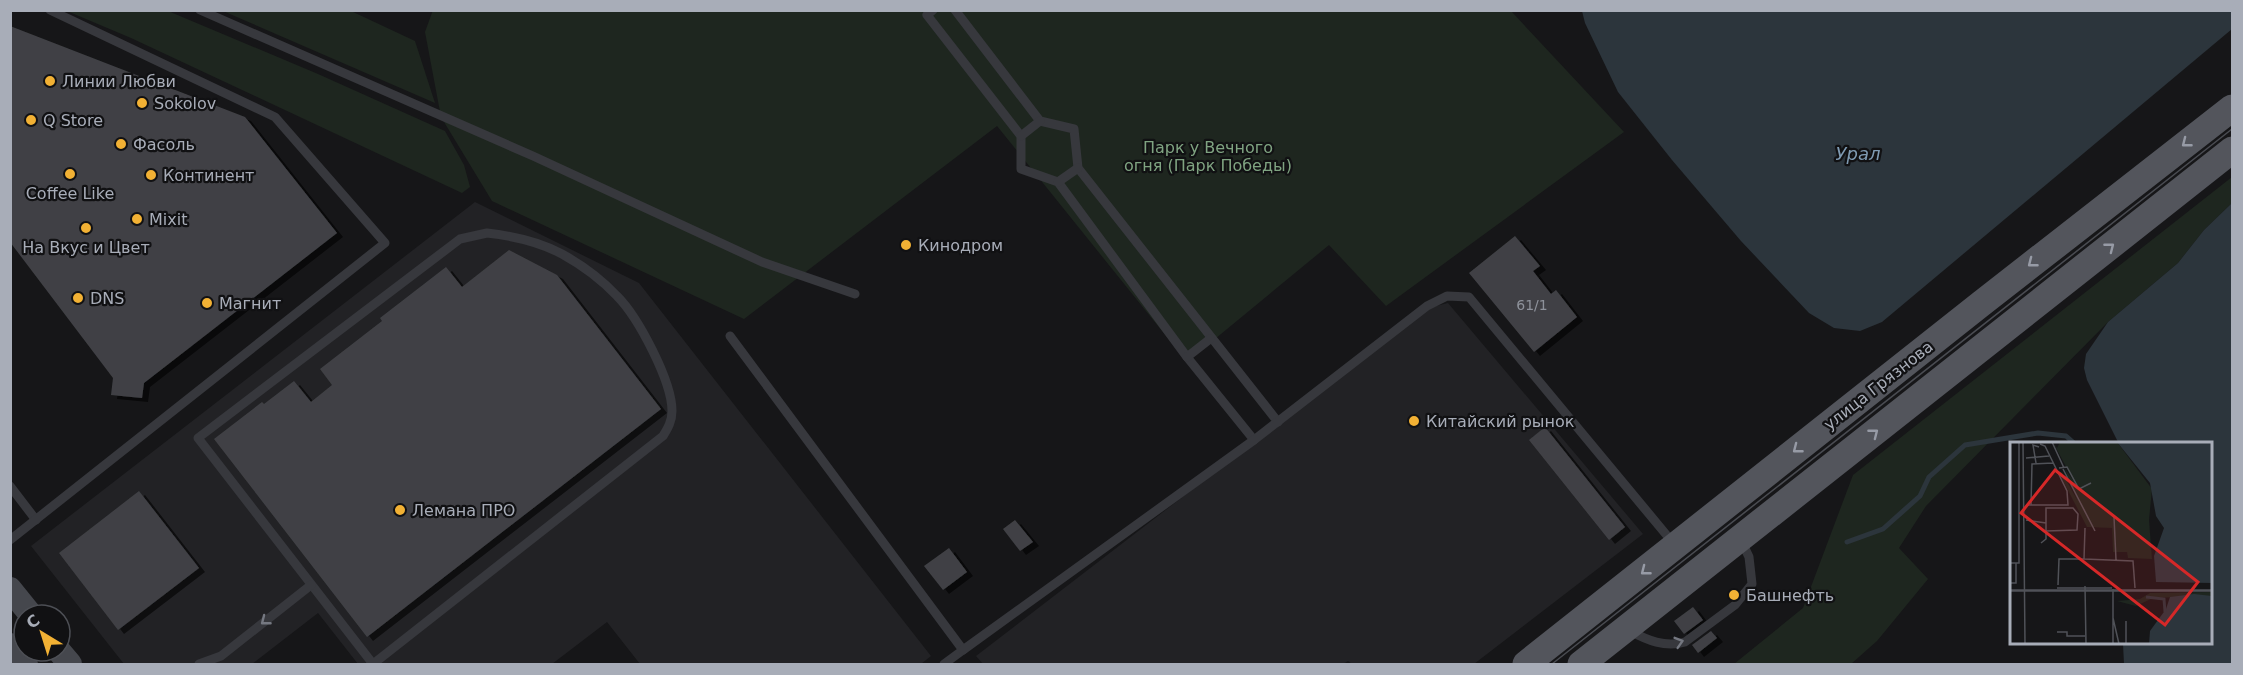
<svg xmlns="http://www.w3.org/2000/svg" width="2243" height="675" viewBox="0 0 2243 675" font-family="'DejaVu Sans',sans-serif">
<defs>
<filter id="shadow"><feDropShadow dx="6" dy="4" stdDeviation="0" flood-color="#0009"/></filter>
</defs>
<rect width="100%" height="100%" fill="#161618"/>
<!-- built -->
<g fill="#222225">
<polygon points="475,202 639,283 931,656 921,664 640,664 607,622 552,664 358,664 318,613 252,664 124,664 31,546"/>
<polygon points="1448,303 1643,534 1474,664 1352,664 1348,661 1343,664 983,664 976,656 1428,308"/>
</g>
<!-- green -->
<g fill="#1e261f">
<polygon points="433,10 1511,11 1624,132 1386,306 1329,245 1187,362 997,126 744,319 492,201 441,117 425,32"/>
<polygon points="67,11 168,11 318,74 445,131 464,165 470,187 462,193 131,38"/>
<polygon points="223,11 351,11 415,41 435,103"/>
<polygon points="2232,177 2232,203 2204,230 2178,263 2108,322 1926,506 1899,548 1928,579 1877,641 1851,664 1734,664 1803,608 1853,475"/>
</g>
<!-- water -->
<g fill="#2c353c">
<polygon points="2232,10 2232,29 1882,322 1860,331 1834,328 1809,313 1741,241 1672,160 1618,92 1585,23 1582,11"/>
<polygon points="2232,203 2232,664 2124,664 2123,644 2212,644 2212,444 2119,444 2087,380 2084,368 2086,354 2108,322 2178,263 2204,230"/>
</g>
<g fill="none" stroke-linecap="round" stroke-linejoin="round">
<!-- stream -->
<polyline stroke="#2c353c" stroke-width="5" points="1847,542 1883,529 1920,496 1929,477 1965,445 2038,433 2066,436 2075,444"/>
</g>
<!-- building -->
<g fill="#404145" filter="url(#shadow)">
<polygon points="10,26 245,117 337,233 144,383 142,398 111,395 113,378 10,242"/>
<polygon points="1515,236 1540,266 1533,271 1551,294 1556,290 1577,317 1534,352 1469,273"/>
<polygon points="509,250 557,275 661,409 367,637 214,439 262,402 264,404 294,381 311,402 332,385 320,369 382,321 380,318 446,267 462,287"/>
<polygon points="1545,427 1625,527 1609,540 1529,440"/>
<polygon points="139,491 199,568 118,630 59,553"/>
<polygon points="1015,520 1033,542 1020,551 1003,529"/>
<polygon points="949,548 967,572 943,590 924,566"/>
<polygon points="1693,607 1703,620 1684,634 1674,621"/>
<polygon points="1711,631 1717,638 1698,653 1692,645"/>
</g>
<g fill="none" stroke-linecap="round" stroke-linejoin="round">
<!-- service -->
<g stroke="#37383d" stroke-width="9">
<polyline points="200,10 533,156 762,262 855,294"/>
<polyline points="933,10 927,15 1021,136 1021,169 1058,182 1187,357 1254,440"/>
<polyline points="955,10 1040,121 1074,129 1078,168 1278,422"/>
<polyline points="1021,136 1040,121"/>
<polyline points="1058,182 1078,168"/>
<path d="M487 233C513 236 538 241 562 254 582 265 601 279 617 296 638 317 672 381 672 411 672 421 668 428 663 436L373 664 198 438 460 239Z"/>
<polyline points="730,336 963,650 944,664"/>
<polyline points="1187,357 1210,339"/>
<polyline points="10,486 36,520"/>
<polyline points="10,540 385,243 275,117 50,10"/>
<path d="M1630 631C1647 640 1665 648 1685 642L1735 605 1752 584 1749 557 1741 540"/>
<polyline points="963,650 1254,440 1427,306 1447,296 1469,297 1674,544"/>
<polyline points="199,664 221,656 311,585"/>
</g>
<!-- secondary -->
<g stroke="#45474d" stroke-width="24">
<polyline points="10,589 31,615"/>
<polyline points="10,645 26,664"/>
<polyline points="59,651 70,664"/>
</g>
<!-- primary -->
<g stroke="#53555c" stroke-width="27">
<polyline points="1526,664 1982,303 2232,108"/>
<polyline points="1581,664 2232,150"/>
</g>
<!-- tram -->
<polyline stroke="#4a4c52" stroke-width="1.5" points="1552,664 2232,129"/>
</g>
<!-- one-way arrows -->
<defs><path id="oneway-chevron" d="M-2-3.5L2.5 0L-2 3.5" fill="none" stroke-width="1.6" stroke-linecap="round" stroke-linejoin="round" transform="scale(1.5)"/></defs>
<g stroke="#979ba6">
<use href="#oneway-chevron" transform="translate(2186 143) rotate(142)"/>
<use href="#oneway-chevron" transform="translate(2110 247) rotate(-38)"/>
<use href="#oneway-chevron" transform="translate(2032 263) rotate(142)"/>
<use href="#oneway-chevron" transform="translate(1874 433) rotate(-38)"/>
<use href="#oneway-chevron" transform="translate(1797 449) rotate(142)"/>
<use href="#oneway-chevron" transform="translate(1645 571) rotate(142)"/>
</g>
<g stroke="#757881">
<use href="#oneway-chevron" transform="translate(265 621) rotate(142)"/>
<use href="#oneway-chevron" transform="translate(1679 642) rotate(-17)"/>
</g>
<!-- markers -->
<g fill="#f2b134" stroke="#111113" stroke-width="2">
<circle cx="50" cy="81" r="6"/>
<circle cx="142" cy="103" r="6"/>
<circle cx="31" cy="120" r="6"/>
<circle cx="121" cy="144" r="6"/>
<circle cx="70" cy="174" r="6"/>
<circle cx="151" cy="175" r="6"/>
<circle cx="137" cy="219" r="6"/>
<circle cx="86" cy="228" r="6"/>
<circle cx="906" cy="245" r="6"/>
<circle cx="78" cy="298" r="6"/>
<circle cx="207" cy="303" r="6"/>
<circle cx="1414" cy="421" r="6"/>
<circle cx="400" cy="510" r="6"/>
<circle cx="1734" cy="595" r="6"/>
</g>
<g text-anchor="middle" stroke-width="4.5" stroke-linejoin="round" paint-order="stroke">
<!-- number labels -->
<g font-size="14" fill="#8e929b">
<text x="1532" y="310">61/1</text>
</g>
<!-- poi labels -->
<g font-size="16" fill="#a8adb8" stroke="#111113" text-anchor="start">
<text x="62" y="87">Линии Любви</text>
<text x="154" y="109">Sokolov</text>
<text x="43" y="126">Q Store</text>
<text x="133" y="150">Фасоль</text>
<text x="163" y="181">Континент</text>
<text x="70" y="199" text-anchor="middle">Coffee Like</text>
<text x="149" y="225">Mixit</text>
<text x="918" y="251">Кинодром</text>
<text x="86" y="253" text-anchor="middle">На Вкус и Цвет</text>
<text x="90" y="304">DNS</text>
<text x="219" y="309">Магнит</text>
<text x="1426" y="427">Китайский рынок</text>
<text x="412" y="516">Лемана ПРО</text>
<text x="1746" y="601">Башнефть</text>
</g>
<!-- park labels -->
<g font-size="16" fill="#7fa381" stroke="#111113">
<text x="1208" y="153">Парк у Вечного<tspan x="1208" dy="18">огня (Парк Победы)</tspan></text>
</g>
<!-- street labels -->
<g font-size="16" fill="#a8adb8" stroke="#111113">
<text transform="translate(1878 385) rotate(-38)" y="6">улица Грязнова</text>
</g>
<!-- water labels -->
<g font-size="18" font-style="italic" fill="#7f9bb3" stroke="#111113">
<text x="1858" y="160">Урал</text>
</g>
</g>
<!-- overview -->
<g transform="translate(2010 442)">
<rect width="202" height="202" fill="#161618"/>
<path d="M43 0 47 6 50 0H107L142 47 139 78 142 117 118 116 117 110H103L102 86 77 85 49 31 52 30 67 58 55 27 63 38ZM202 150V154L143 156 126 164 107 159 130 157 140 151Z" fill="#1e261f"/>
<path d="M107 0H202V141L146 140 144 114 154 86 146 74 140 41ZM184 152 202 154V202H139L140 189 156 167 160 155Z" fill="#2c353c"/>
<path fill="none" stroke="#2c353c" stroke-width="3" d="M136 155 154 157 155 170"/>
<path fill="none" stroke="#505258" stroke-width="1.5" d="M13 0 15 202M42 0 54 26M16 16 39 14M26 21 23 3 29 5M49 26 57 25 69 47 81 41M53 27 85 89M16 63H58L57 49 35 4 30 2M21 63 22 22 43 21M104 75 106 118M16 78 36 81M31 101 36 97V66H63L68 72 67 88 36 89M74 117 123 119 125 146M0 121H9V0M0 141H6V121M48 143 49 117H74L75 86M75 144 76 202M47 146H102M0 148H203M0 149H203M103 176 109 202M116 179V202M47 190H57V194H75M103 202V147"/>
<path fill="#d62828" fill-opacity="0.15" stroke="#d62828" stroke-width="3" d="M45 28 188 140 155 183 11 71Z"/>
<rect width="202" height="202" fill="none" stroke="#a8adb8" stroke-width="3"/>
</g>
<!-- border -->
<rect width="2243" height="675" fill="none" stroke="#a8adb8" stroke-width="24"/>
<!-- north arrow -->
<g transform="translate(42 633) rotate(322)"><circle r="28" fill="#111113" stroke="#4d4f55" stroke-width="1.5"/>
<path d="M0-4.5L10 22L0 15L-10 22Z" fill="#f2b134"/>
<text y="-9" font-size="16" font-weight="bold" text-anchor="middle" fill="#a8adb8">С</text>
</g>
</svg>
